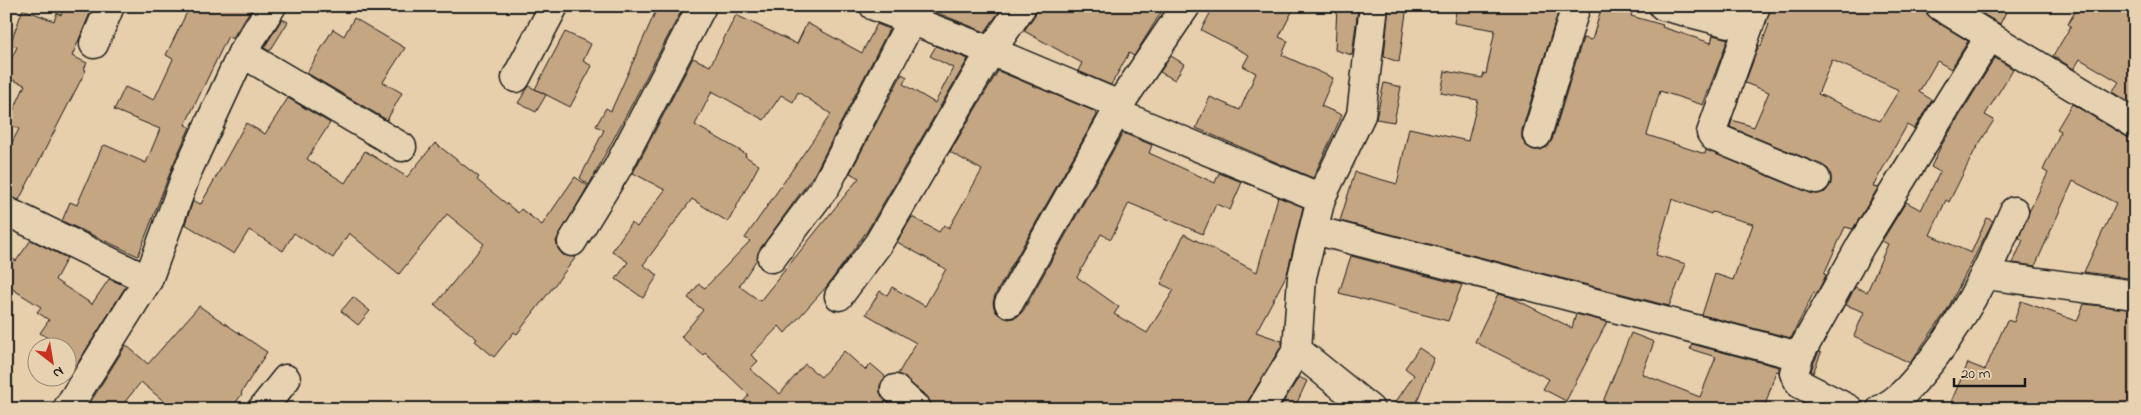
<svg xmlns="http://www.w3.org/2000/svg" width="2141" height="415" viewBox="0 0 2141 415" font-family="'Indie Flower',sans-serif">
<rect width="100%" height="100%" fill="#e7cfac"/>
<filter id="ink" filterUnits="userSpaceOnUse"><feTurbulence type="fractalNoise" baseFrequency=".02" numOctaves="2"/><feDisplacementMap in="SourceGraphic" scale="10" xChannelSelector="R" yChannelSelector="G"/><feConvolveMatrix kernelMatrix="1 2 1 2 8 2 1 2 1" color-interpolation-filters="sRGB"/></filter>
<g filter="url(#ink)">
<!-- building -->
<g fill="#c5a683" stroke="#1c1c1c" fill-rule="evenodd">
<polygon points="65,6 93,6 72,56 87,63 84,69 86,70 19,200 6,196 6,154 19,129 8,123 25,85 6,77 6,70 17,47 10,44 23,9 54,21 57,13 61,15"/>
<polygon points="190,6 253,6 232,39 228,36 185,125 190,127 173,165 138,256 62,221 70,202 77,205 102,147 105,145 146,163 160,129 114,110 125,87 154,100 173,59 166,55"/>
<polygon points="658,6 684,6 589,185 580,178 604,130 596,126 606,108 611,111"/>
<polygon points="920,6 1003,6 985,32"/>
<polygon points="1037,6 1165,6 1134,56 1129,53 1111,85 1078,71 1082,63 1024,31 1035,15"/>
<polygon points="1214,6 1295,6 1279,37 1288,41 1282,55 1333,78 1321,106 1342,115 1313,178 1196,128 1210,97 1240,110 1256,73 1243,66 1249,55 1201,30"/>
<polygon points="1337,6 1352,6 1358,9 1352,55 1335,50"/>
<polygon points="1389,6 1407,6 1399,62 1384,57"/>
<path d="M1457 6H1560L1522 130V138L1525 145 1533 150H1540L1547 147 1552 140 1583 38 1592 40 1602 6H1634L1631 16 1663 25 1662 27 1711 43 1713 35 1728 39 1703 105 1660 91 1647 135 1705 154 1706 150 1810 193 1818 194 1825 192 1831 184V176L1828 169 1822 165 1730 127 1732 120 1754 127 1769 92 1745 83 1759 45 1761 46 1769 24 1766 23 1771 6H1924L1927 14 1932 19 1968 41 1951 69 1937 61 1919 92 1932 100 1914 129 1907 125 1873 186 1878 188 1853 229 1845 227 1824 274 1826 275 1817 293 1814 292 1791 338 1702 315 1715 274 1733 280 1753 224 1712 212 1711 214 1672 199 1656 255 1686 264 1669 306 1340 221 1355 172 1397 184 1409 128 1468 141 1478 100 1441 93 1445 71 1482 78 1484 73 1486 74 1495 30 1454 23ZM1832 60 1899 90 1880 121 1818 94Z"/>
<polygon points="1987,6 2009,6 2000,24 1983,14"/>
<polygon points="2078,6 2135,6 2135,106 2112,92 2119,82 2080,59 2074,69 2053,56 2071,26 2068,24"/>
<polygon points="736,15 797,44 807,23 862,53 877,24 889,29 815,173 760,249 757,259 739,286 760,301 859,178 850,173 902,74 907,77 903,84 935,103 953,68 930,56 936,46 968,59 867,231 846,260 827,286 785,333 779,326 751,355 758,361 750,369 780,394 805,364 821,377 844,351 865,370 871,364 886,377 880,385 880,393 894,409 737,409 749,395 705,353 703,355 681,337 703,310 688,298 699,284 705,288 750,241 745,238 831,114 798,92 793,102 781,95 764,120 712,91 695,125 746,154 745,156 759,165 728,222 692,199 643,265 658,275 643,298 616,279 628,262 612,251 631,223 637,227 665,190 633,173 693,58 710,66"/>
<polygon points="354,18 405,48 383,82 402,93 387,120 307,73 333,29 344,36"/>
<polygon points="282,19 288,22 270,51 264,48"/>
<polygon points="565,32 591,44 583,61 592,66 570,107 535,89"/>
<polygon points="1171,56 1184,64 1175,80 1160,72"/>
<polygon points="1995,58 2013,69 1985,115 1994,120 1974,152 1949,202 1946,200 1930,235 1971,253 1987,218 1993,221 1947,310 1910,363 1854,336 1864,312 1846,305 1855,287 1867,292 1888,244 1882,241 1906,202 1921,210 1940,172 1931,167 1941,146"/>
<polygon points="998,71 1096,112 1097,115 995,295 993,303 995,311 1002,317 1009,319 1017,317 1023,311 1123,133 1152,145 1149,153 1215,183 1219,173 1242,182 1230,210 1216,204 1203,234 1129,203 1111,239 1101,234 1077,277 1119,307 1114,314 1147,333 1174,290 1161,284 1184,234 1257,272 1278,197 1303,207 1287,274 1256,332 1282,341 1282,345 1248,401 1245,409 932,409 928,397 898,374 916,343 866,314 880,291 887,295 892,287 925,306 946,269 897,242 912,217 939,232 944,225 949,228 982,170 950,152"/>
<polygon points="1384,83 1401,87 1394,122 1376,119"/>
<polygon points="529,86 546,95 536,112 518,103"/>
<polygon points="288,98 330,123 307,159 345,183 365,151 407,177 435,143 479,177 477,180 518,213 521,209 542,225 575,177 588,186 556,241 558,249 563,255 576,257 517,334 514,332 494,357 475,341 477,339 435,305 484,244 447,214 399,274 349,233 333,258 294,233 283,251 249,230 234,254 185,224 193,201 201,204 246,123 265,134"/>
<polygon points="2072,104 2127,137 2135,140 2135,279 2084,272 2116,203 2073,181 2035,266 2013,263 2023,240 2019,238 2029,212 2048,173 2043,170 2061,131 2057,129"/>
<polygon points="31,240 67,258 55,280 92,304 109,279 126,286 74,369 68,365 68,348 62,348 40,333 49,320 37,312 41,307 6,285 6,254 16,261"/>
<polygon points="1351,256 1462,285 1448,321 1339,293"/>
<polygon points="1498,294 1511,297 1572,328 1576,314 1607,322 1566,401 1543,389 1549,379 1475,342"/>
<polygon points="353,297 370,311 358,325 341,311"/>
<polygon points="2021,301 2077,321 2084,304 2135,310 2135,409 1948,409 1968,363 1985,370 2007,320 2014,322"/>
<polygon points="199,306 267,352 241,393 242,394 231,409 173,409 141,382 119,409 86,409 126,345 148,364"/>
<polygon points="1631,333 1654,342 1642,374 1700,397 1716,357 1690,349 1692,344 1779,367 1779,372 1776,371 1764,409 1600,409"/>
<polygon points="1419,348 1434,358 1414,409 1391,409 1414,375 1405,368"/>
<polygon points="1819,352 1821,353 1813,373 1811,371 1814,362"/>
<polygon points="1299,377 1307,381 1294,409 1279,409"/>
</g>
<g fill="none" stroke-linecap="round" stroke-linejoin="round">
<!-- minor casing -->
<g stroke="#1c1c1c" stroke-width="31">
<g id="minor">
<polyline points="874,6 991,51 1119,105 1116,113 1321,198"/>
<polyline points="1663,6 1748,28"/>
<polyline points="1756,6 1711,133 1714,137 1816,179"/>
<polyline points="1940,6 2135,124"/>
<polyline points="94,44 110,6"/>
<polyline points="242,53 402,147"/>
<polyline points="516,78 554,6"/>
<polyline points="1119,105 1186,6"/>
<polyline points="1537,135 1576,6"/>
<polyline points="6,211 148,280"/>
<polyline points="1314,230 1799,356"/>
<polyline points="572,242 618,167 702,6"/>
<polyline points="772,258 826,186 911,21"/>
<polyline points="1986,275 2135,295"/>
<polyline points="839,296 878,244 991,51 1022,6"/>
<polyline points="1009,303 1116,113"/>
<polyline points="1297,350 1370,409"/>
<polyline points="895,389 917,409"/>
<polyline points="67,409 148,280 188,170 242,53 272,6"/>
<polyline points="262,409 286,379"/>
<polyline points="1261,409 1297,350 1302,277 1321,198 1361,115 1374,6"/>
<polyline points="1849,409 1800,384 1794,373 1799,356 1861,245 1990,36"/>
<path d="M1881 409C1897 401 1907 390 1918 377 1961 328 1988 270 2014 211"/>
</g>
</g>
<!-- minor -->
<use href="#minor" stroke="#e6d2b1" stroke-width="28"/>
</g>
</g>
<!-- margin -->
<rect width="2141" height="415" fill="none" stroke="#e6d2b1" stroke-width="25"/>
<rect x="12" y="12" width="2116" height="390" fill="none" stroke="#1c1c1c" stroke-width="2" filter="url(#ink)"/>
<!-- north arrow -->
<g transform="translate(52 362) rotate(149)"><circle r="24" fill="#e6d2b1" stroke="#958975"/>
<path d="M0-4L9 19L0 12L-9 19Z" fill="#c8321e"/>
<text y="-8" font-size="14" font-weight="bold" text-anchor="middle" fill="#1c1c1c">N</text>
</g>
<!-- scale -->
<path d="M1954 378v8h71v-8" fill="none" stroke="#1c1c1c" stroke-width="2.5"/>
<text x="1961" y="378" font-size="15" fill="#1c1c1c" stroke="#e6d2b1" stroke-width="4" paint-order="stroke">20 m</text>
</svg>
